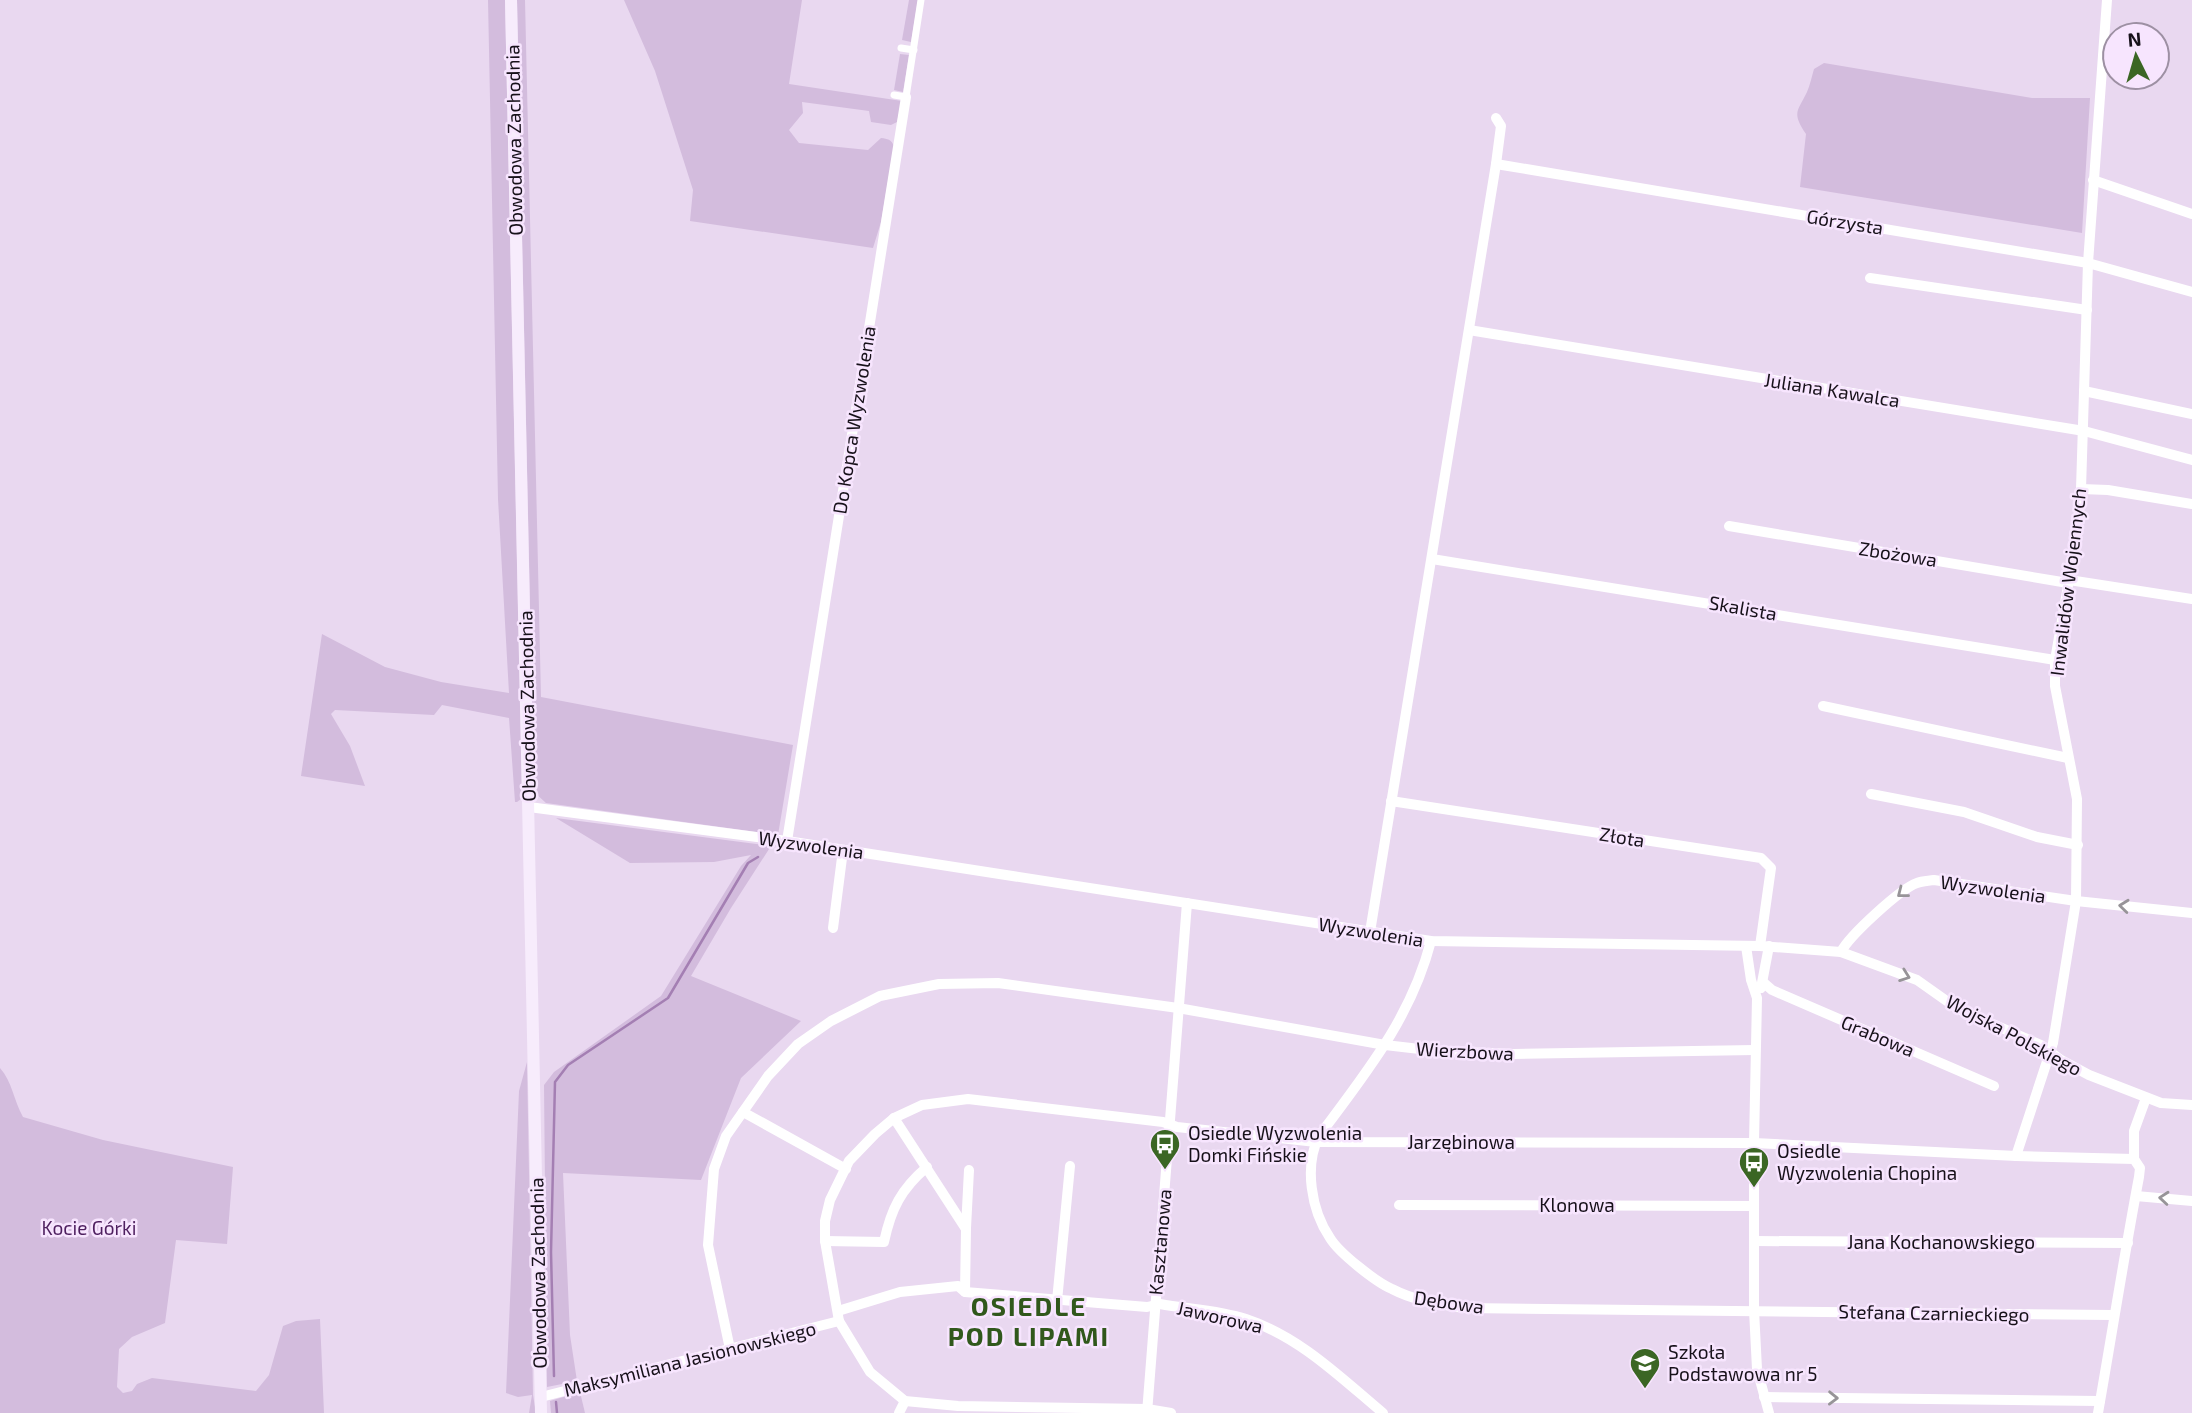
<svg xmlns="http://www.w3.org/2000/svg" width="2192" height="1413" viewBox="0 0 2192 1413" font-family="'Exo 2',sans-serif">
<rect width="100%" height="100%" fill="#e9d8f0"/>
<!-- green -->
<g fill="#d3bcdd">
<polygon points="488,0 505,0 522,792 521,799 517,802 515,802 509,718 442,705 434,715 335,710 331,714 350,746 365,786 301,776 322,634 385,667 441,682 509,693 498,499"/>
<polygon points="517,0 525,0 541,697 793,745 778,835 546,803 534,792"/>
<path d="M624 0H802L789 84 902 101 897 122 891 125 871 122 869 111 802 102 803 113 789 130 799 143 868 150 881 138C888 139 891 139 894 146L881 222 873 248 690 221 693 190 655 71Z"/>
<polygon points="909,0 918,0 911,42 902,40"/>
<polygon points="900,54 909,55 903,92 894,90"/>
<path d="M1824 63 2032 98H2090L2082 233 1800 187 1806 134C1791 112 1798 111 1807 92 1810 85 1812 76 1814 69Z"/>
<polygon points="556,818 771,846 731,908 691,976 801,1021 741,1078 701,1180 563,1173 570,1335 577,1381 547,1387 544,1085 554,1072 661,996 741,866 751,855 714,862 630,863"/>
<polygon points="527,1062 533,1395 536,1413 529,1413 532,1395 518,1397 506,1393 519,1091"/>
<path d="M0 1068C12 1081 14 1101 23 1117L103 1140 233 1167 227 1244 176 1240 165 1323 132 1337 119 1349 117 1387 123 1393 132 1391 137 1384 152 1378 256 1391 269 1375 283 1326 296 1321 320 1319 324 1413H0Z"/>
<polygon points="580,1392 585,1413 551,1413 550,1401"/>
</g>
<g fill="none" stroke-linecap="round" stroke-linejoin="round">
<!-- stream -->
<g stroke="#a47fb3" stroke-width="2.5">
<polyline points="554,1376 551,1252 555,1082 568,1065 668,998 748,863 758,857"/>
<polyline points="556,1402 557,1413"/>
</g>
<!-- pedestrian -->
<g stroke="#fff" stroke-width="7">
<polyline points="901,48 914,50"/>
<polyline points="894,95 906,97 921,0"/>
</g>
<!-- minor -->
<g stroke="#fff" stroke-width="10">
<polyline points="1496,164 2088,263 2192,292"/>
<polyline points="2093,180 2192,214"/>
<polyline points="1870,278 2087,310"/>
<polyline points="1469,330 2084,431 2192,460"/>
<polyline points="2084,391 2192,414"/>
<polyline points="2081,489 2108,490 2192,504"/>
<polyline points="1729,526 2068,583"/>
<polyline points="1432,559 2055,660"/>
<polyline points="2069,580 2192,599"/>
<polyline points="1823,706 2068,758"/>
<polyline points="1871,794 1964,812 2037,837 2078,845"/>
<polyline points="1391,801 1761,858 1771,868 1760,946"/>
<polyline points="529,807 787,841 1431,941 1760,946 1841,952 1917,980 1958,1009 2041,1045 2061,1060 2089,1075 2161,1103 2192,1105"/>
<polyline points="787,841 906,97"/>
<polyline points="833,928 843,850"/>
<polyline points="1370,932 1496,164 1501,126 1496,118"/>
<path d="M1431 941C1411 1018 1366 1073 1319 1136 1304 1166 1311 1210 1330 1238 1339 1253 1376 1282 1392 1289 1415 1301 1439 1304 1464 1308L2113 1315"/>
<polyline points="1746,946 1751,980 1757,998 1754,1143 1754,1310 1757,1369 1769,1413"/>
<path d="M1841 952C1849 936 1900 889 1917 883 1922 881 1928 881 1934 880L2076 901 2192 913"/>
<polyline points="1764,983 1772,990 1994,1086"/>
<polyline points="1761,988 1769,946"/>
<polyline points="743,1112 846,1169"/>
<polyline points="894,1118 966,1229 965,1292"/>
<polyline points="2016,1156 2053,1043 2076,901 2077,799 2055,686 2055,660 2077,534 2081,489 2088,263 2107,0"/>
<polyline points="2136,1196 2192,1201"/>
<polyline points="1399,1205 1754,1206"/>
<polyline points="966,1228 969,1170"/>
<path d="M825 1241 884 1242C891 1209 901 1189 927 1167"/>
<polyline points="1755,1241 2128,1243"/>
<polyline points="1057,1301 1070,1166"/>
<path d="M838 1311 900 1292 958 1286 965 1292 1147 1307 1160 1304C1188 1309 1219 1310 1246 1319 1300 1337 1340 1377 1383 1413"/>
<polyline points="730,1349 708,1245 714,1169 726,1136 768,1076 798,1044 831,1021 880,996 939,984 998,983 1178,1008 1385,1045 1437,1051 1514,1054 1755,1050"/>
<polyline points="541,1397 839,1321"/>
<polyline points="1764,1397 2100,1401"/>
<polyline points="899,1413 905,1401"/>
<polyline points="1147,1413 1187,903"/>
<polyline points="1171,1413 1147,1409 958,1406 905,1401 870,1372 839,1321 825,1241 825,1221 830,1200 849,1161 875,1134 894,1118 922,1105 968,1099 1163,1122 1177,1127 1316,1142 1754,1143 2016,1156 2134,1159 2134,1131 2146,1098"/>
<path d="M2098 1413C2112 1334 2124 1256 2139 1177L2140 1168 2134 1159"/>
</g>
<!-- secondary -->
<polyline stroke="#f7ecfc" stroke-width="12" points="511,0 541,1413"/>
</g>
<!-- one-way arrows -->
<defs><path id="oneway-chevron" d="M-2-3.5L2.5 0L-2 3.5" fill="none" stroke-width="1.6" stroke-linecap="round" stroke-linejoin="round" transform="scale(1.75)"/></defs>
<g stroke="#979498">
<use href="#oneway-chevron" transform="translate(1902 893) rotate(142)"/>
<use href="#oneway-chevron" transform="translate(2124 906) rotate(-174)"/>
<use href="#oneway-chevron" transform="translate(1905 976) rotate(20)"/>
<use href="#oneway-chevron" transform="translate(2164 1198) rotate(-175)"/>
<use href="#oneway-chevron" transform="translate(1833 1398) rotate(1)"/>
</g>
<!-- icons -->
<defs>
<g id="bus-pin" transform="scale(1.575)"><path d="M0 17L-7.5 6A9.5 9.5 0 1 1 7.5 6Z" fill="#3b6624" stroke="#f7e5fe"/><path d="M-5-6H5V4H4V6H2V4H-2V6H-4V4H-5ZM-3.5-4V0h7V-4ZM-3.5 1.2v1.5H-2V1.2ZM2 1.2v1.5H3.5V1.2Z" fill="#fff"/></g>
<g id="school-pin" transform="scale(1.575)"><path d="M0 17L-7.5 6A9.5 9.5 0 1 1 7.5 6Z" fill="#3b6624" stroke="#f7e5fe"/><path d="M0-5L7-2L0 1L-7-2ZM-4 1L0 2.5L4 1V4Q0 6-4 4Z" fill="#fff"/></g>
</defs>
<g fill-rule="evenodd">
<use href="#bus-pin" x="1165" y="1144"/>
<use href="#bus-pin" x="1754" y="1162"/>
<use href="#school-pin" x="1645" y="1363"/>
</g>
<g text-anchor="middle" stroke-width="5" stroke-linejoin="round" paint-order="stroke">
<!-- street labels -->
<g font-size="19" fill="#17111a" stroke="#f7e5fe">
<text transform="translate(514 140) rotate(-91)" y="7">Obwodowa Zachodnia</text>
<text transform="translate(1845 222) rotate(9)" y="7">Górzysta</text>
<text transform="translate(1832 390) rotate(9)" y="7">Juliana Kawalca</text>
<text transform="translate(854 420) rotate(-81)" y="7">Do Kopca Wyzwolenia</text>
<text transform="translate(1898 554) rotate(9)" y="7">Zbożowa</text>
<text transform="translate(2068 582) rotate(-83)" y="7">Inwalidów Wojennych</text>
<text transform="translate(1743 608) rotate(10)" y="7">Skalista</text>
<text transform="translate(527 706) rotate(-91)" y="7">Obwodowa Zachodnia</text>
<text transform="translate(1622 837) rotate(9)" y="7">Złota</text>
<text transform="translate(811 845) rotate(8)" y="7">Wyzwolenia</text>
<text transform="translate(1993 889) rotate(8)" y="7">Wyzwolenia</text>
<text transform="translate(1371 932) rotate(9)" y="7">Wyzwolenia</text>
<text transform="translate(2014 1035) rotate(28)" y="7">Wojska Polskiego</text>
<text transform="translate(1878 1036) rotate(23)" y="7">Grabowa</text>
<text transform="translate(1465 1051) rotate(3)" y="7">Wierzbowa</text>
<text x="1461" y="1149">Jarzębinowa</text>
<text x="1577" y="1212">Klonowa</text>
<text transform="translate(1160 1242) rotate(-85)" y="7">Kasztanowa</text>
<text x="1941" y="1249">Jana Kochanowskiego</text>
<text transform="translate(538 1273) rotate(-91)" y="7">Obwodowa Zachodnia</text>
<text transform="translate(1449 1302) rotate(8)" y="7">Dębowa</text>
<text transform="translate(1934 1313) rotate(1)" y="7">Stefana Czarnieckiego</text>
<text transform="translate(1220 1317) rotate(13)" y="7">Jaworowa</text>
<text transform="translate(690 1359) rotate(-14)" y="7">Maksymiliana Jasionowskiego</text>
</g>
<!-- poi labels -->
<g font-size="19" fill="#17111a" stroke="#f7e5fe" text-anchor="start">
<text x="1188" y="1140">Osiedle Wyzwolenia<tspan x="1188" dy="22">Domki Fińskie</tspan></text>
<text x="1777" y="1158">Osiedle<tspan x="1777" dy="22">Wyzwolenia Chopina</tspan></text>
<text x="1668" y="1359">Szkoła<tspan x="1668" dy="22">Podstawowa nr 5</tspan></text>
</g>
<!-- park labels -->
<g font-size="19" fill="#4e1f5f" stroke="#f7e5fe">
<text x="89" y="1235">Kocie Górki</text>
</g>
<!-- district labels -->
<g font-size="26" font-weight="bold" letter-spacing="2" fill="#31581c" stroke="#f7e5fe">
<text x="1029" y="1316">OSIEDLE<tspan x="1029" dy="30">POD LIPAMI</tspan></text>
</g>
</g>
<!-- north arrow -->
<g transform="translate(2136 56) rotate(355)"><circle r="33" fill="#f7e5fe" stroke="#9d90a3" stroke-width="2"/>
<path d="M0-5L12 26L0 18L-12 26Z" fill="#3b6624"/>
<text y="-10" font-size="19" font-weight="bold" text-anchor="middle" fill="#17111a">N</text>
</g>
</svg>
